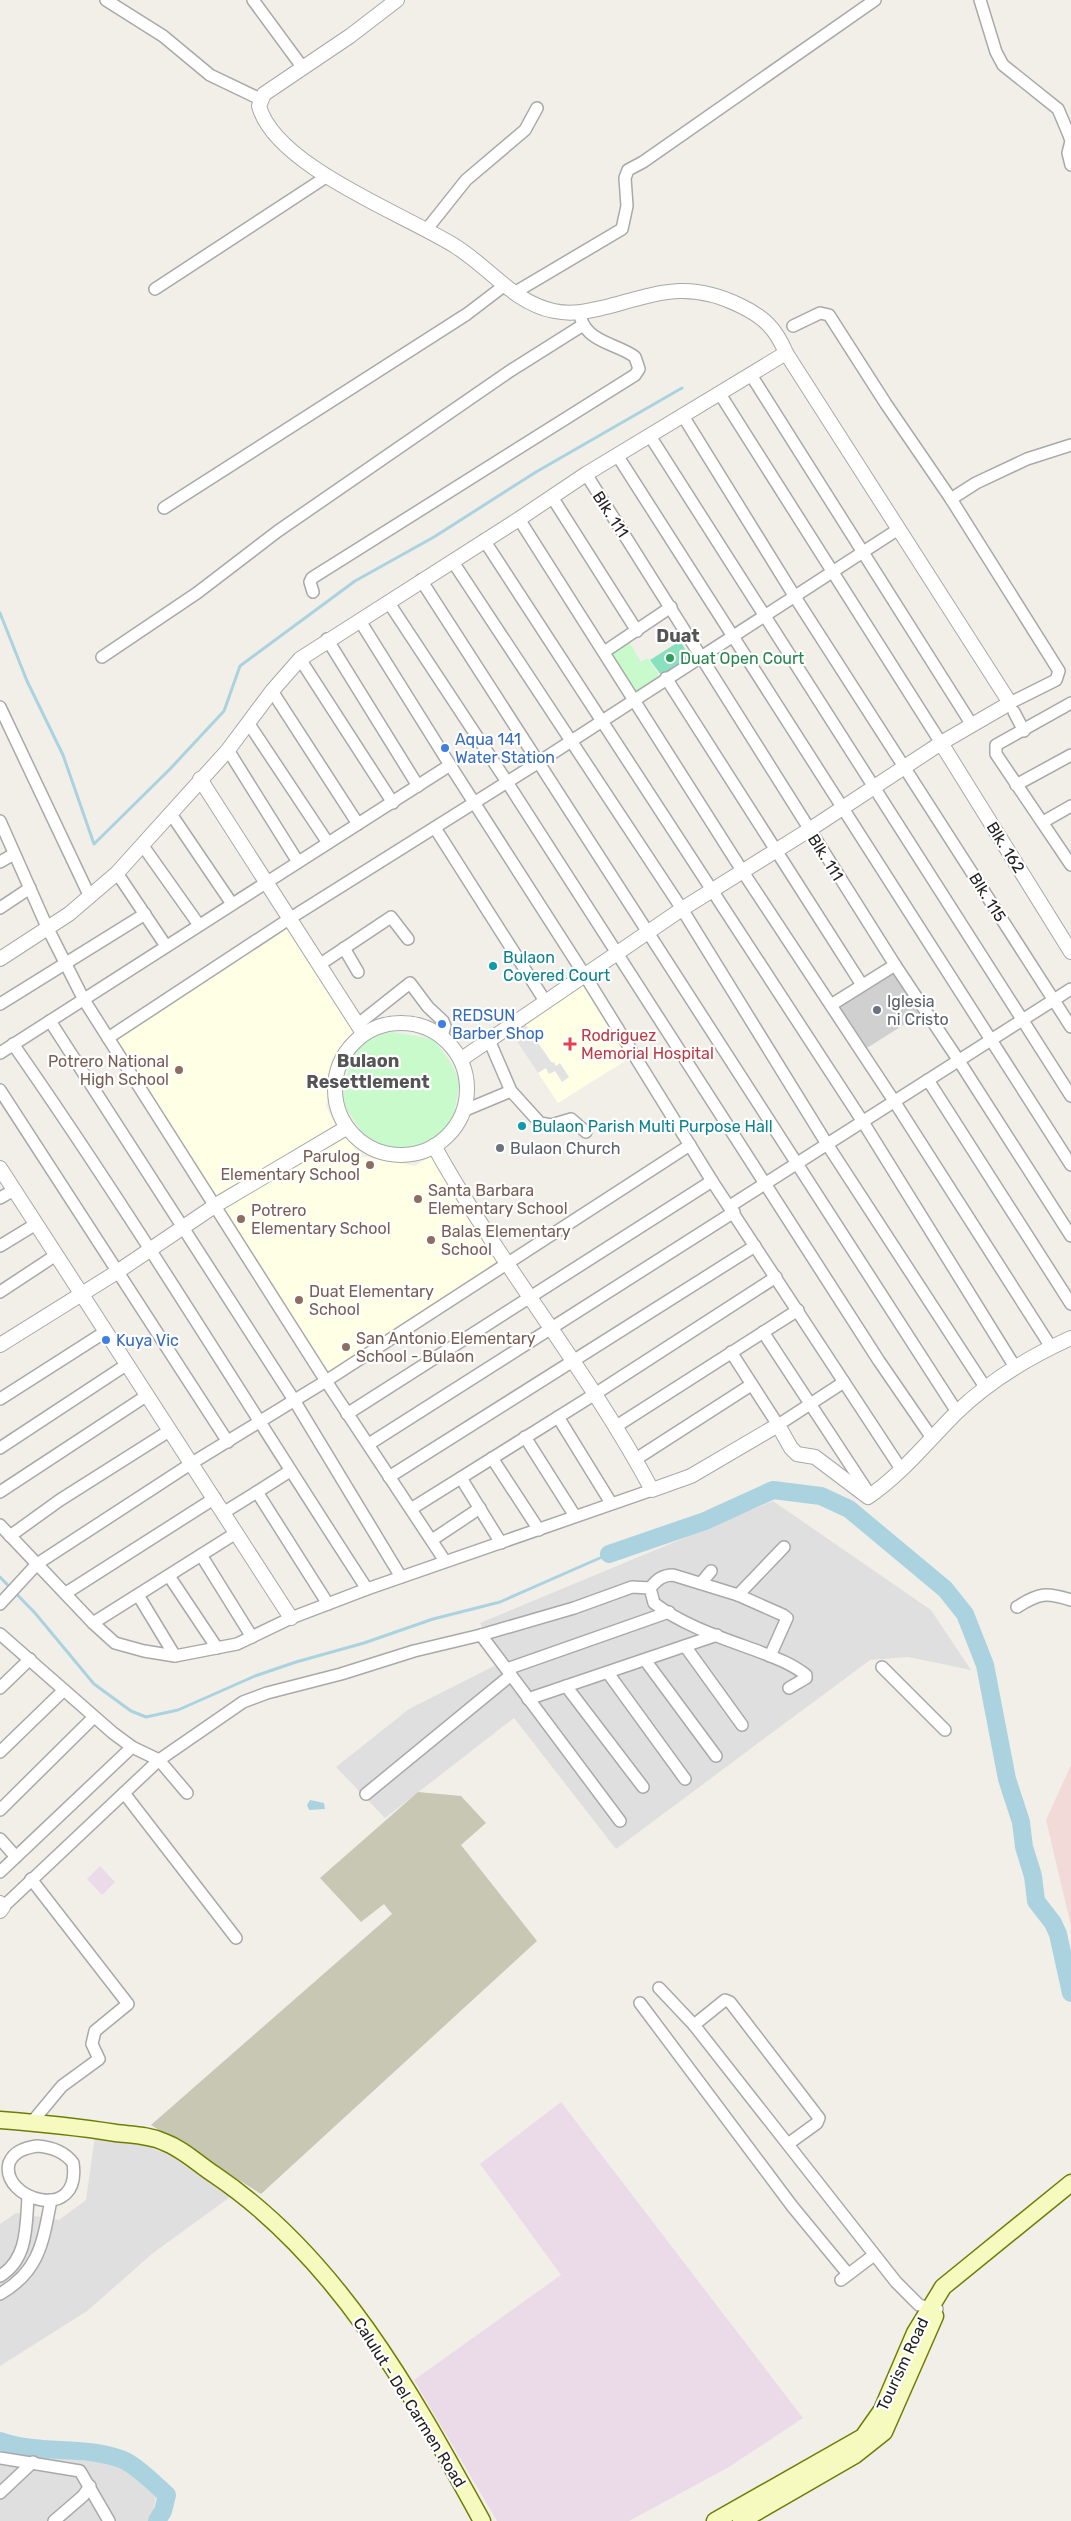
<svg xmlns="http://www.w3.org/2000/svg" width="1071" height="2521" viewBox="0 0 1071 2521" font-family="Rubik,sans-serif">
<rect width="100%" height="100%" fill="#f2efe9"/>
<!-- residential -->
<g fill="#e0dfdf">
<polygon points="773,1501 931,1610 971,1670 908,1657 870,1660 616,1849 514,1718 385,1818 336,1767 409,1709 500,1663 480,1623"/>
<polygon points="95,2137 137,2142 171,2156 230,2197 153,2253 87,2311 0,2366 0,2224 16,2213 59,2220 86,2200"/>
<polygon points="0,2451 123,2465 157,2493 151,2521 0,2521"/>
</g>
<!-- commercial -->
<polygon fill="#f2dad9" points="1071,1765 1071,1926 1046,1820"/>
<!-- industrial -->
<g fill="#ebdbe8">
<polygon points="100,1866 115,1882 102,1895 87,1879"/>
<polygon points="561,2102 803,2418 729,2467 629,2521 497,2521 414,2380 561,2275 480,2164"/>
</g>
<!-- education -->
<g fill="#ffffe5">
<polygon points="290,925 357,1029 345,1040 334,1066 326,1106 335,1125 218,1201 113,1041"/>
<polygon points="582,983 630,1058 558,1103 510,1031"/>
<polygon points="343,1133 361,1156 415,1166 436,1153 500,1262 328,1376 222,1210"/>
</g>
<!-- religious -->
<polygon fill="#d0d0d0" points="893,969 921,1014 862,1051 833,1006"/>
<!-- construction -->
<polygon fill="#c7c7b4" points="418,1792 461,1796 486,1823 461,1845 537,1941 261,2194 151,2125 392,1914 384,1904 361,1922 320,1878"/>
<!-- park -->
<g fill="#c8facc">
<polygon points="628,640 641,662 648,658 660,677 634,694 608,653"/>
<path d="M392 1032 433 1039 449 1060 460 1081 452 1126 413 1151 368 1142 342 1102C349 1067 350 1037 392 1032Z"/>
</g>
<!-- pitch -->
<polygon fill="#88e0be" points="680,641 690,657 661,675 650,660"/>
<!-- parking -->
<polygon fill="#e2e2e2" points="523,1021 552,1063 554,1062 556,1066 560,1063 569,1077 562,1082 555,1071 549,1074 546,1068 538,1073 510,1031"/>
<!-- water -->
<polygon fill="#aad3df" points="310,1800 324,1803 325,1809 309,1810 307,1805"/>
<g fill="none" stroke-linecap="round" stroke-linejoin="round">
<!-- stream -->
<g stroke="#aad3df" stroke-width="3">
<polyline points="0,613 27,681 63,755 94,844 170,769 224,711 240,666 355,581 434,537 536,472 682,388"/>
<polyline points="0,1577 35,1613 94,1684 131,1711 146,1717 178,1710 255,1676 296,1662 364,1643 433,1619 500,1602 609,1554"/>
</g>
<!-- river -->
<g stroke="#aad3df" stroke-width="18">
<polyline points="609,1554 705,1521 773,1490 821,1496 849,1509 945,1589 965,1614 985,1665 1007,1779 1021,1822 1024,1847 1033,1876 1036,1901 1053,1923 1058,1934 1071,1993"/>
<path d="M0 2441C40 2455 82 2445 121 2459 135 2464 156 2485 167 2495L163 2511 157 2521"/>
</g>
<!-- minor casing -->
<g stroke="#a9a9a9" stroke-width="14">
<g id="minor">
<polyline points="106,0 163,36 210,75 260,99"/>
<polyline points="253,0 303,68"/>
<polyline points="980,0 996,52 1003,65 1058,109 1069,135 1071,141 1068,153 1071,165"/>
<polyline points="427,229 466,180 525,130 537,108"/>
<polyline points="155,289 326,177"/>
<polyline points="514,293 622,229 627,206 625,178 628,170 643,162 875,0"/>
<polyline points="793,326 820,313 829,315 886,404 951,499 1059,671 1056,680 1010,703"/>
<polyline points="751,375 972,725"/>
<polyline points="720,394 941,743"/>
<polyline points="683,416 795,597 1071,1027"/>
<polyline points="650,436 1071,1096"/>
<polyline points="617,455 1071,1165"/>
<polyline points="586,474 895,965 959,1061 1071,1236"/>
<polyline points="552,497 637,631"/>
<polyline points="951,499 976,483 1027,459 1071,445"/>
<polyline points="164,508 467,314 505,285"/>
<polyline points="519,519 743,872 894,1101 1051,1347"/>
<polyline points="484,540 863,1122 1015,1367"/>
<polyline points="453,562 682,909 827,1144 985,1387"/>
<polyline points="421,580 957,1412"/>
<path d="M313 592 310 582 312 578 635 375 639 369 635 357C618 344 589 343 581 319"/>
<polyline points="389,603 507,782 879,1361 932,1438"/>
<polyline points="360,621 450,765 584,974 712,1181 901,1469"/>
<polyline points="327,639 418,786"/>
<polyline points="604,652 671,607"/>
<polyline points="102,657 197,593 278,531 510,371 583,325"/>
<polyline points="300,659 393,803"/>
<polyline points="666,678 862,985"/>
<polyline points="272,691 358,824"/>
<polyline points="1071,703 996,745 996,754 1071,865"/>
<polyline points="0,707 90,897"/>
<polyline points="1014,712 1024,731"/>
<polyline points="249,724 328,843"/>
<polyline points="228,750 298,862"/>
<polyline points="1016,785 1071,755"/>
<polyline points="171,814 232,904"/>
<polyline points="0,821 47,927 84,1000 326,1381 445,1561"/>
<polyline points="1043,822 1071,806"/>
<polyline points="435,828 545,1001"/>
<polyline points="143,846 199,925"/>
<polyline points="0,862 14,854"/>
<polyline points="117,873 166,946"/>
<polyline points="0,908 30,888"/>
<polyline points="344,948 358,972"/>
<polyline points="319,965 391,917 408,939"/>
<polyline points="0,1004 145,914"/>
<polyline points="831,1005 895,965"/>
<polyline points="50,1021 294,1400 401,1577"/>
<polyline points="357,1025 410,983 428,1007 443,1021 445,1026 442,1036"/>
<polyline points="108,1038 289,919 539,762 897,530"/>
<polyline points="489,1040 511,1091 540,1123 551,1125 571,1119 586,1132"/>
<path d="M13 1044C137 1222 249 1408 367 1589"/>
<polyline points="0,1053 450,765"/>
<polyline points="928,1080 1071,1304"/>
<polyline points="0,1090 228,1442"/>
<polyline points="463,1111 511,1091"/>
<polyline points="0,1198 14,1190"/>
<polyline points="730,1206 1071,989"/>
<polyline points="0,1246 36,1224"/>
<polyline points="0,1292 56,1255"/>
<polyline points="763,1332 870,1495"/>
<polyline points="731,1352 778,1425 844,1382"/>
<polyline points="0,1399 105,1332"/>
<polyline points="347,1414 712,1181"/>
<polyline points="558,1417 611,1503"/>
<polyline points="615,1427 798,1310"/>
<polyline points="525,1437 575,1516"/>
<polyline points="369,1444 734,1212"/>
<polyline points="0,1448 126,1365"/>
<polyline points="492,1458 539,1530"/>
<polyline points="636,1459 751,1385"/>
<polyline points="389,1477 755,1246"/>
<polyline points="461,1478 501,1543"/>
<polyline points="0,1492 146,1396"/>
<polyline points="257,1492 290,1471"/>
<polyline points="411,1509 595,1394 776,1277"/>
<polyline points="223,1513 257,1492 328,1604"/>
<polyline points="0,1525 93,1623 115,1643 144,1651 175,1656 237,1644 291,1618 367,1589 652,1490"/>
<polyline points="10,1536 60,1500 169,1431"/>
<polyline points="432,1540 480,1508"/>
<polyline points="201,1555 252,1637"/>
<polyline points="169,1576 217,1648"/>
<polyline points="701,1583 711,1571"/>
<path d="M650 1588C657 1580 662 1575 673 1575L738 1595 783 1615 787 1618 770 1656"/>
<polyline points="66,1593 215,1498"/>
<polyline points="138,1595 175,1656"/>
<polyline points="738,1595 784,1547"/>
<polyline points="0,1604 37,1564 192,1463 326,1381 690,1145"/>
<path d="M1017 1607C1039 1593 1046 1592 1071 1600"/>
<polyline points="93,1623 236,1533"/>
<polyline points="0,1634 113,1733 132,1747 159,1760 187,1793"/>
<polyline points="481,1635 620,1821"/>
<polyline points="685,1646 742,1725"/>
<polyline points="645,1660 716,1756"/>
<polyline points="882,1667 945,1730"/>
<polyline points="507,1669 669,1612"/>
<polyline points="608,1673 685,1779"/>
<polyline points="566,1686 643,1787"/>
<polyline points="0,1688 30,1659"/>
<polyline points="528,1699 717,1635"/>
<polyline points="0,1752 64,1690"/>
<polyline points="124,1793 236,1938"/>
<polyline points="366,1794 511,1675"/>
<polyline points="0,1810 94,1717"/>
<polyline points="0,1839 16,1857"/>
<polyline points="0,1872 132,1747"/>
<polyline points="31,1879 128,2004 95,2031 92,2044 99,2059 62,2086 32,2122"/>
<path d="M3 1907 159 1760 243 1702 267 1693 341 1674 414 1651 481 1635 574 1608 632 1587 650 1588 654 1603C682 1625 722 1638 755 1650 773 1657 791 1663 806 1675V1678L789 1688"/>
<polyline points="659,1988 694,2025 896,2282 919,2305 937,2309"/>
<polyline points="640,2003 792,2206 848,2274"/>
<polyline points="694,2025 725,2000 730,2002 819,2118 817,2123 788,2144"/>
<path d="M37 2146C51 2147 64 2151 73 2163 82 2224 0 2200 9 2163 14 2151 25 2148 37 2146Z"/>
<path d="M0 2276C28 2259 26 2226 28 2197"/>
<polyline points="841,2280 874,2255"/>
<path d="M0 2294C40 2271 43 2241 51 2200"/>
<polyline points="0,2458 80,2471 109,2521"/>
<polyline points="0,2493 33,2462"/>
<polyline points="54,2521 83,2496 90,2486"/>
</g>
</g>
<!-- tertiary casing -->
<g stroke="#a9a9a9" stroke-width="16">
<g id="tertiary">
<path d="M397 0 350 36 264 94 259 106C275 166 404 214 455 246 489 267 514 303 554 311 573 315 588 311 606 307 659 293 688 280 741 306 764 317 776 329 786 353L1010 703 941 743 809 830 682 909 463 1058"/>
<polyline points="941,743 1071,952"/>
<polyline points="200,779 363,1033"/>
<polyline points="0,959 69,914 117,873 228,750 272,691 300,659 519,519 586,474 786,353"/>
<circle cx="401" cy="1089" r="66"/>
<path d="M434 1146C500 1265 588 1370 652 1490L691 1476 778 1425 791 1448 797 1454 815 1457 868 1497C901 1475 928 1441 956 1413 990 1380 1029 1357 1071 1338"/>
<polyline points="0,1168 291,1618"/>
<polyline points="0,1345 117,1272 216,1205 346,1128"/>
<polyline points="0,1903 3,1907 0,1911"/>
</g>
</g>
<!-- secondary casing -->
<g stroke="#707d05" stroke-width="19">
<g id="secondary">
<path d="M0 2120C39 2123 78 2127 116 2133 132 2135 149 2135 164 2142 183 2149 198 2164 215 2175 338 2258 412 2394 482 2521"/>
<polyline points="715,2521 863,2437 882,2410 915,2333 943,2287 1071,2183"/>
<polyline points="741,2521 855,2455 884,2432 935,2316"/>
</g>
</g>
<!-- minor -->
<use href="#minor" stroke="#fff" stroke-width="11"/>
<!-- tertiary -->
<use href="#tertiary" stroke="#fff" stroke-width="14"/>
<!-- secondary -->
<use href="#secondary" stroke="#f7fabf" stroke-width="16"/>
</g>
<!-- markers -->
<circle fill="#2e9e5b" stroke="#fff" stroke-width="2" cx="670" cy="658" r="5"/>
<g fill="#3f7fe0" stroke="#fff" stroke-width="2">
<circle cx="445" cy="748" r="5"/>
<circle cx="442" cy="1024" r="5"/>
<circle cx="106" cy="1340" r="5"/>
</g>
<g fill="#0f9aa8" stroke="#fff" stroke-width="2">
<circle cx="493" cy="966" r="5"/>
<circle cx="522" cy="1126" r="5"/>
</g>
<g fill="#6b7280" stroke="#fff" stroke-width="2">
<circle cx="877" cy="1010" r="5"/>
<circle cx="500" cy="1148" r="5"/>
</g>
<path fill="#e0444e" stroke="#fff" stroke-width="2" d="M567.5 1036.5h5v5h5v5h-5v5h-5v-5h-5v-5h5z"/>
<g fill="#8d6e63" stroke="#fff" stroke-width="2">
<circle cx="179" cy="1070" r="5"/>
<circle cx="370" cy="1165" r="5"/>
<circle cx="418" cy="1199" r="5"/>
<circle cx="241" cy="1219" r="5"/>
<circle cx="431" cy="1240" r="5"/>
<circle cx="299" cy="1300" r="5"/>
<circle cx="346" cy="1347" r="5"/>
</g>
<g text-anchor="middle" stroke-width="4.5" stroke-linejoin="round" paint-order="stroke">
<!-- street labels -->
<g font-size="16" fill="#222" stroke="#fff">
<text transform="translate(611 514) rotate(57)" y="6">Blk. 111</text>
<text transform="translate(1006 847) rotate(58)" y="6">Blk. 162</text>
<text transform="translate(826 857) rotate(58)" y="6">Blk. 111</text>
<text transform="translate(988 897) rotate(58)" y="6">Blk. 115</text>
<text transform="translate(902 2364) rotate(-65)" y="6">Tourism Road</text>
<text transform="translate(410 2402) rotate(58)" y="6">Calulut - Del Carmen Road</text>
</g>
<!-- leisure labels -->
<g font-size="16" fill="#27864d" stroke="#fff" text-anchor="start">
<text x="680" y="664">Duat Open Court</text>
</g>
<!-- shop labels -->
<g font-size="16" fill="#366cbe" stroke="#fff" text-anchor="start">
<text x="455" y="745">Aqua 141<tspan x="455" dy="18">Water Station</tspan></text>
<text x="452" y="1021">REDSUN<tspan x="452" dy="18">Barber Shop</tspan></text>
<text x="116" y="1346">Kuya Vic</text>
</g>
<!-- culture labels -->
<g font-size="16" fill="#0d838f" stroke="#fff" text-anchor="start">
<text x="503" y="963">Bulaon<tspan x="503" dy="18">Covered Court</tspan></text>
<text x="532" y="1132">Bulaon Parish Multi Purpose Hall</text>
</g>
<!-- worship labels -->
<g font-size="16" fill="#5b616d" stroke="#fff" text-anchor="start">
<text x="887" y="1007">Iglesia<tspan x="887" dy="18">ni Cristo</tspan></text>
<text x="510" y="1154">Bulaon Church</text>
</g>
<!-- health labels -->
<g font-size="16" fill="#be3a42" stroke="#fff" text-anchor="start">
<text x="581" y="1041">Rodriguez<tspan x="581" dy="18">Memorial Hospital</tspan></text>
</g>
<!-- education labels -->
<g font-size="16" fill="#785e54" stroke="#fff" text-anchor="start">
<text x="169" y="1067" text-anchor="end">Potrero National<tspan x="169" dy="18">High School</tspan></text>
<text x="360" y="1162" text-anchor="end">Parulog<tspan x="360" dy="18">Elementary School</tspan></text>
<text x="428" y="1196">Santa Barbara<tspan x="428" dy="18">Elementary School</tspan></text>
<text x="251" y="1216">Potrero<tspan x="251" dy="18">Elementary School</tspan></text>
<text x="441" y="1237">Balas Elementary<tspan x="441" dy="18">School</tspan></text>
<text x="309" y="1297">Duat Elementary<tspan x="309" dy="18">School</tspan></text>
<text x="356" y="1344">San Antonio Elementary<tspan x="356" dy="18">School - Bulaon</tspan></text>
</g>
<!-- neighbourhood labels -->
<g font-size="18" font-weight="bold" fill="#555" stroke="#fff">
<text x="678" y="642">Duat</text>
<text x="368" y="1067">Bulaon<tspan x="368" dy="21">Resettlement</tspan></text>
</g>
</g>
</svg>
